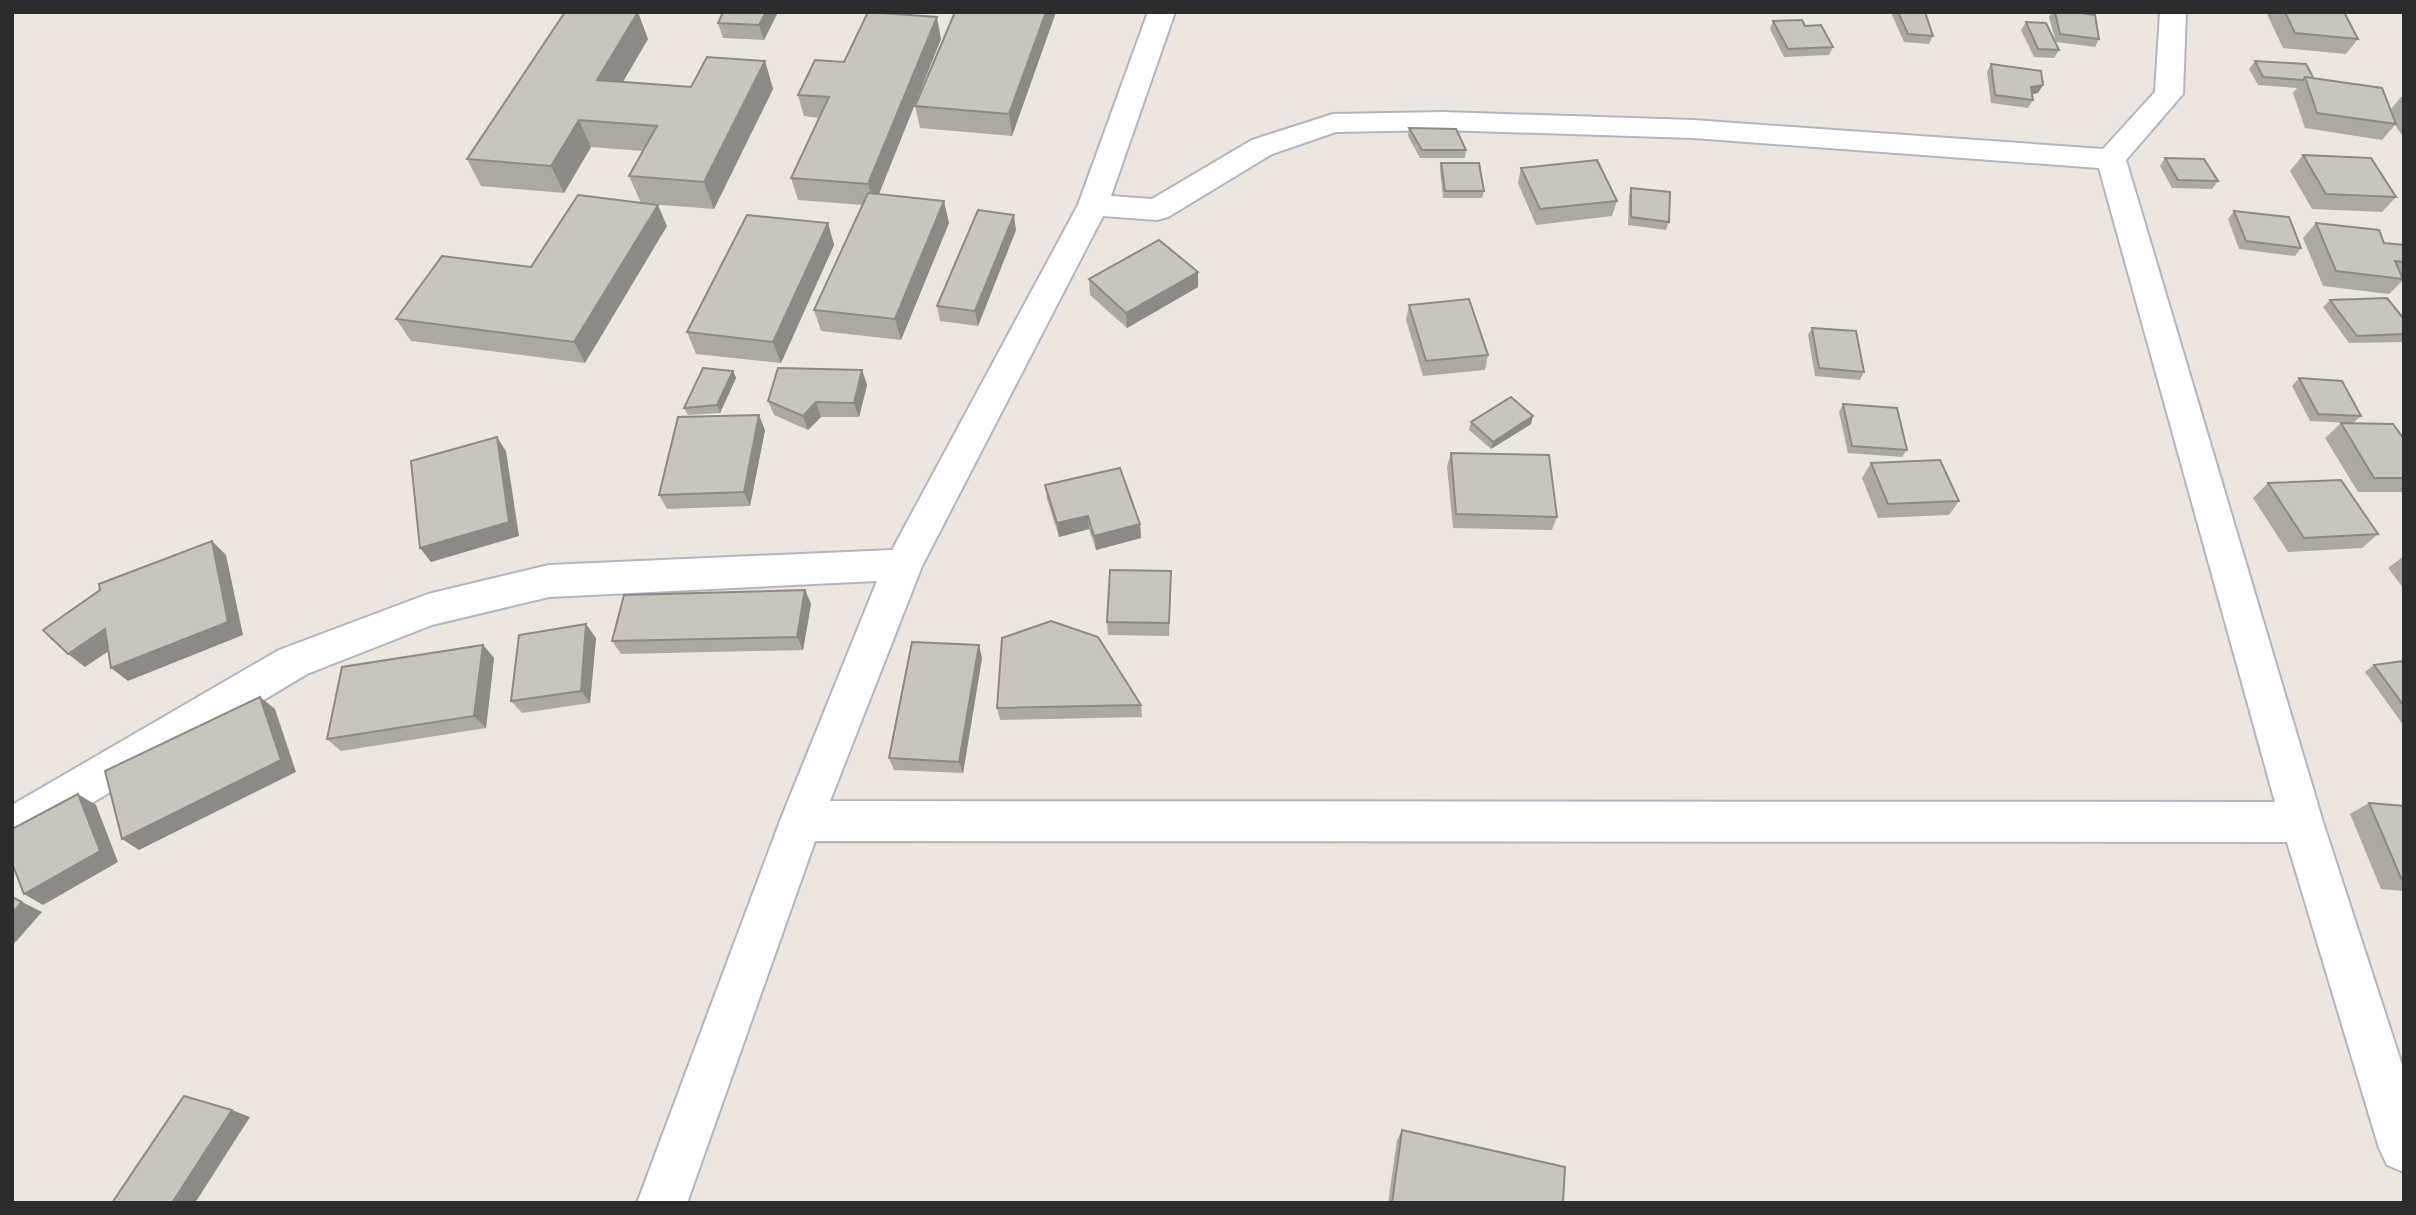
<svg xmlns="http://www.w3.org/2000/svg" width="2416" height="1215" viewBox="0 0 2416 1215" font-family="'PT Sans',sans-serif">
<rect width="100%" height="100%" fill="#ede6de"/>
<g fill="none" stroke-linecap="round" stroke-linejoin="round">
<!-- minor casing -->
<g stroke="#b2b5bf" stroke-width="4">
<path id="minor" d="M1148 12H1175L1111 196 1152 199 1252 140 1333 114 1443 112 1693 120 2103 149 2155 92 2160 12H2186L2183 94 2126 160 2323 822 2404 1071V1172L2387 1165 2379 1148 2287 842 815 841 687 1203H637L780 821 877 581 549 597 432 625 307 674 27 842 12 848V805L279 650 428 594 549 565 892 550 1078 205ZM1443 130 1693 138 2099 168 2275 802 830 801 922 566 1103 216 1157 220 1168 217 1272 154 1336 132Z"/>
</g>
<!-- minor -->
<use href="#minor" fill="#fff" fill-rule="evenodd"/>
</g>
<!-- wall -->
<g fill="#ada9a2">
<polygon points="778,12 764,40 723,38 718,23"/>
<polygon points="1056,12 1012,136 920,128 915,106"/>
<polygon points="1893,12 1925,12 1933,36 1929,44 1904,42 1892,15"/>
<polygon points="2052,12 2075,12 2099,39 2095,47 2056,42 2049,17"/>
<polygon points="2266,12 2344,12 2358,39 2346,54 2283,48"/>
<polygon points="1773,21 1805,26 1833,47 1829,55 1784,57 1770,29"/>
<polygon points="2026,22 2059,50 2054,58 2034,57 2021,30"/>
<polygon points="648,39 623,82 691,87 765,61 773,89 714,209 649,204 667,226 585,363 411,341 396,319 531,267 641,203 629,176 643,151 591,147 564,193 481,186 467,159"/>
<polygon points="941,39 879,194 949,223 901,340 821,331 814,310 863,205 798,200 791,178 819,118 804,116 798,95 844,62"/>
<polygon points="2255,61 2314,79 2390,110 2401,97 2404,97 2404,138 2395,125 2382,140 2305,128 2293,93 2297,88 2258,85 2249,69"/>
<polygon points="1991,64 2043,85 2038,93 2032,94 2033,100 2028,108 1991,103 1987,72"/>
<polygon points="1409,128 1466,150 1465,158 1420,158 1408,136"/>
<polygon points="2303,155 2396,197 2382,212 2312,209 2290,171"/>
<polygon points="2165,158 2218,181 2212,189 2172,188 2160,166"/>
<polygon points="1441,163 1484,191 1482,198 1443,198 1440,170"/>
<polygon points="1521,168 1617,201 1612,216 1536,225 1518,183"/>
<polygon points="1631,188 1669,222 1666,230 1628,225 1629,196"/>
<polygon points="2234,211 2301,248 2295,256 2239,249 2228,219"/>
<polygon points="828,223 834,245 781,363 696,354 687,332"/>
<polygon points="2316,223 2384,243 2404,245 2404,279 2389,294 2323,286 2303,238"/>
<polygon points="1016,230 978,326 940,321 937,306"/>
<polygon points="1198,272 1198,287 1127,328 1090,295 1089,279"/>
<polygon points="2330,300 2404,319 2404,342 2349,343 2323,307"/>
<polygon points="1409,305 1488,355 1485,370 1423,376 1406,320"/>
<polygon points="1812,328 1864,372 1860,380 1815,376 1808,335"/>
<polygon points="862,370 867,385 859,417 821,417 808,430 774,415 768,401"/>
<polygon points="733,371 736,378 720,413 688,415 684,408"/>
<polygon points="2299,378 2361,416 2353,423 2404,439 2404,492 2358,492 2325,438 2341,423 2352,423 2310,421 2292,386"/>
<polygon points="1843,404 1907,450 1902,457 1848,453 1839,412"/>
<polygon points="1471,422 1531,424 1491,449 1469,430"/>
<polygon points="765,430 750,506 667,509 659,495"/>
<polygon points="1451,453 1557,517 1552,530 1453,528 1447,467"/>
<polygon points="1871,463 1959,501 1949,515 1878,518 1862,478"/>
<polygon points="2268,483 2378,534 2362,548 2288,552 2253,498"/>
<polygon points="1045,485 1140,524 1141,538 1096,550 1089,529 1059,537 1047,499"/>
<polygon points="2404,556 2404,589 2388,568"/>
<polygon points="1171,584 1169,636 1108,635 1107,622"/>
<polygon points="805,590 811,604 803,650 621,654 612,641"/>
<polygon points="596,638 590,703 522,713 511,701"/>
<polygon points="483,645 494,658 486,728 341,751 327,739"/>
<polygon points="982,658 963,773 894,770 889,758"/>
<polygon points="2404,661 2404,726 2365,672 2374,665"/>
<polygon points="1141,705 1142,717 1000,720 997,708"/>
<polygon points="2369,803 2404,806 2404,891 2381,889 2350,814"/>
<polygon points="1402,1130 1563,1203 1388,1203 1397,1140"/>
</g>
<!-- shaded-wall -->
<g fill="#8d8984">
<polygon points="638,12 648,39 608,107 597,80"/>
<polygon points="766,12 778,12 764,40 759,25"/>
<polygon points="1046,12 1056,12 1012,136 1009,114"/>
<polygon points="937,17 941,39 874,206 868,184"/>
<polygon points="765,61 773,89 714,209 704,182"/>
<polygon points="2043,85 2038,93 2026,95 2031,87"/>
<polygon points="579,120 591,147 564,193 551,166"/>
<polygon points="944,201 949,223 901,340 895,319"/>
<polygon points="658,205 667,226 585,363 574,342"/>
<polygon points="1014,215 1016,230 978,326 975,311"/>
<polygon points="828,223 834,245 781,363 773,342"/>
<polygon points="1198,272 1198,287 1127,328 1126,313"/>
<polygon points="862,370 867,385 859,417 854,403"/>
<polygon points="733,371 736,378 720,413 717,405"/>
<polygon points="816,402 821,417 808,430 803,416"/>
<polygon points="759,415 765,430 750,506 744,492"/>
<polygon points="1533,416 1531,424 1491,449 1493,442"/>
<polygon points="497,437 506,451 519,536 431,562 420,548"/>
<polygon points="1088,516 1089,529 1059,537 1057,523"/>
<polygon points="1140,524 1141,538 1096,550 1094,536"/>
<polygon points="212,541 226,555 243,635 128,681 111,668"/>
<polygon points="805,590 811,604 803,650 797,637"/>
<polygon points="586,624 596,638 590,703 581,691"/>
<polygon points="105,629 122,642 85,667 68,654"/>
<polygon points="483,645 494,658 486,728 474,716"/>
<polygon points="979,645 982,658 963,773 959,762"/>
<polygon points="260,697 275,709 296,772 139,850 122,839"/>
<polygon points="78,794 96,805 118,862 43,905 24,894"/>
<polygon points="22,902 42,912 12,946 12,913"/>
<polygon points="232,1110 250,1117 195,1203 172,1203"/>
</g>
<!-- building -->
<g fill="#c9c4bc" stroke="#8d8984" stroke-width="2">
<polygon points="565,12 638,12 597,80 691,87 707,57 765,61 704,182 629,176 657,126 579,120 551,166 467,159"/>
<polygon points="723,12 766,12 759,25 718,23"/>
<polygon points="868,12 937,17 868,184 791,178 829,97 798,95 815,60 844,62"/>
<polygon points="955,12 1046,12 1009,114 915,106"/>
<polygon points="1898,12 1925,12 1933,36 1908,34"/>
<polygon points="2055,12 2075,12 2095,15 2099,39 2060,34"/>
<polygon points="2285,12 2344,12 2358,39 2295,33"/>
<polygon points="1802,20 1805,26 1821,25 1833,47 1788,49 1773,21"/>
<polygon points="2026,22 2046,23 2059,50 2038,49"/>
<polygon points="2255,61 2306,64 2314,79 2305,77 2303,80 2263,77"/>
<polygon points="1991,64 2041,71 2043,85 2031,87 2033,100 1995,95"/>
<polygon points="2305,77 2382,88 2396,124 2317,113"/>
<polygon points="1409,128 1456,129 1466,150 1422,150"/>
<polygon points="2303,155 2371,158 2396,197 2326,194"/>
<polygon points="2165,158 2204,159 2218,181 2178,180"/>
<polygon points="1597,160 1617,201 1540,209 1521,168"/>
<polygon points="1441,163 1479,163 1484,191 1445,191"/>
<polygon points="1631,188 1670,192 1669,222 1631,217"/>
<polygon points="868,193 944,201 895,319 814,310"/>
<polygon points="578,195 658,205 574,342 396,319 442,256 531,267"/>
<polygon points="978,210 1014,215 975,311 937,306"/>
<polygon points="2234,211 2289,217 2301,248 2246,241"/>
<polygon points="747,215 828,223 773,342 687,332"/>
<polygon points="2316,223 2379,230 2384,243 2404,245 2404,262 2395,261 2403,279 2336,271"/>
<polygon points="1159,240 1198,272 1126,313 1089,279"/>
<polygon points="2387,298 2404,319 2404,334 2357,336 2330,300"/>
<polygon points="1469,299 1488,355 1426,361 1409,305"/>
<polygon points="1812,328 1856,331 1864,372 1819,368"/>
<polygon points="703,368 733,371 717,405 684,408"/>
<polygon points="778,368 862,370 854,403 816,402 803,416 768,401"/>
<polygon points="2299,378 2342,381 2361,416 2318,414"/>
<polygon points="1511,397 1533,416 1493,442 1471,422"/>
<polygon points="1843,404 1897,408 1907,450 1852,446"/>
<polygon points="759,415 744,492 659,495 678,417"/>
<polygon points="2341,423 2393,424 2404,439 2404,478 2374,478"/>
<polygon points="497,437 509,522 420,548 411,461"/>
<polygon points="1451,453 1549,455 1557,517 1456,514"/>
<polygon points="1940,460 1959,501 1888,504 1871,463"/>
<polygon points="1120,468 1140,524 1094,536 1088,516 1057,523 1045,485"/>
<polygon points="2341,480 2378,534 2304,538 2268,483"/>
<polygon points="212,541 228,622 111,668 105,629 68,654 43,630 100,590 99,584"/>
<polygon points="1110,570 1171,571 1169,623 1107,622"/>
<polygon points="805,590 797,637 612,641 624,595"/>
<polygon points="1051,621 1098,637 1141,705 997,708 1002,638"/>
<polygon points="586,624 581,691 511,701 519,635"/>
<polygon points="912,642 979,645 959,762 889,758"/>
<polygon points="483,645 474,716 327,739 342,667"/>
<polygon points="2404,661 2404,706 2374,665"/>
<polygon points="260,697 281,760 122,839 105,771"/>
<polygon points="78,794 100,851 24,894 12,863 12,829"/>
<polygon points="2369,803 2404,806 2404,879 2401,878"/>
<polygon points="12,897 22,902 12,913"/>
<polygon points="184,1096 232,1110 172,1203 112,1203"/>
<polygon points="1402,1130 1565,1167 1563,1203 1392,1203"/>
</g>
<!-- border -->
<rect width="2416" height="1215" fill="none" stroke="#2c2c2c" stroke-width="28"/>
</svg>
